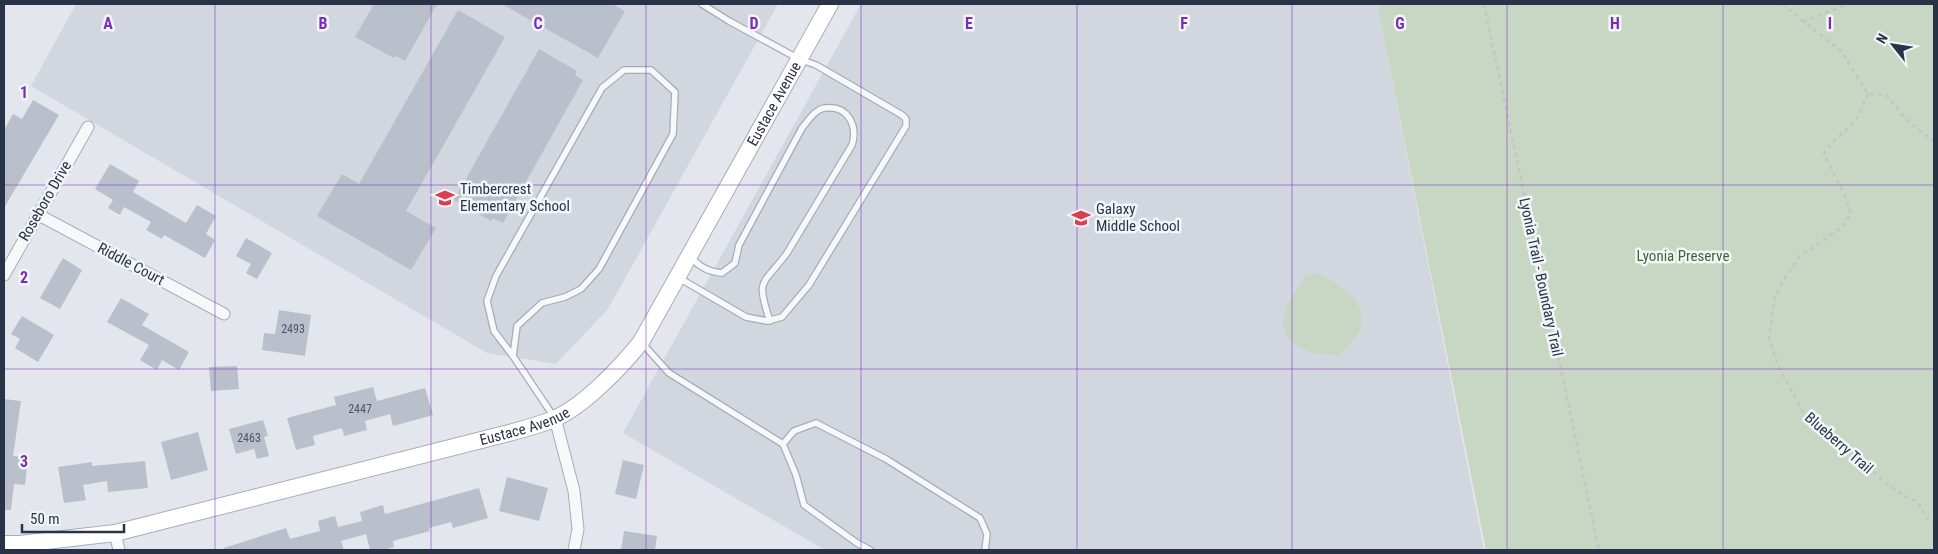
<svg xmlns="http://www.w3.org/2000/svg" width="1938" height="554" viewBox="0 0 1938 554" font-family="'Roboto Condensed',sans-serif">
<rect width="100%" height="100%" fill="#e3e7ed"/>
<!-- built -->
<g fill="#d1d6df">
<polygon points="76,4 778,4 608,309 556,364 487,353 31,86"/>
<polygon points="861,4 1377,4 1484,550 825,550 623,433"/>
</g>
<!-- green -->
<g fill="#c8d7c3">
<polygon points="1377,4 1934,4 1934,550 1486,550"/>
<path d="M1318 273C1359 293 1381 320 1339 355 1316 356 1279 348 1284 317 1286 302 1299 288 1306 276Z"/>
</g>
<!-- building -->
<g fill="#bac0cb">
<polygon points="374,4 437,4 405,61 396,56 394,58 355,37"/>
<polygon points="502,4 612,4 625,11 598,58"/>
<polygon points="458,10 505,37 406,211 436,228 411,270 317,216 342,174 359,184"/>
<polygon points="539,49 577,71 575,75 583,80 503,223 493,218 491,221 454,200"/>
<polygon points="33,100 59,115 4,208 4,130 13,114 22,119"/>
<polygon points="110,164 139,181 133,192 186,223 197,205 216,216 206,234 215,240 205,258 164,235 162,239 146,230 151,222 124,207 120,215 108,208 113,200 95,189"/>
<polygon points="246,238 272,253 257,279 246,273 251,264 236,256"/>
<polygon points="63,258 82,270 60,309 40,298"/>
<polygon points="121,298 149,314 142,325 189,352 179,370 162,360 157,370 140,360 149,345 107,322"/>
<polygon points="279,310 311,315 305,356 262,350 264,333 275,334"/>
<polygon points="22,316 54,335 38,362 15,348 20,339 11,334"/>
<polygon points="237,366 239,389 211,391 209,367"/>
<polygon points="373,387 377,401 425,388 433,415 393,426 390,414 365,421 367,430 344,436 342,428 313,436 315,445 296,450 287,418 336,405 334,397"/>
<polygon points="4,399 21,401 13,456 28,457 25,485 14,484 11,510 4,510"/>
<polygon points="263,420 268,436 264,437 269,456 257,459 254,449 236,454 229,429"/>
<polygon points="198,432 208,470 171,480 161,442"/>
<polygon points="623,460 644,465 636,499 615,494"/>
<polygon points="145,461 148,488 108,492 107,481 83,485 86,500 64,503 58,467 92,462 92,466"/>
<polygon points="507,477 548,488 539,521 499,511"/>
<polygon points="479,488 488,518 453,528 451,522 429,528 430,531 393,541 394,547 384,550 370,550 366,534 341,541 344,550 224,550 224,548 286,528 290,539 320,531 318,521 335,516 338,527 362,521 360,512 383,505 385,514"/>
<polygon points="624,531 657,536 655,550 621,550"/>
</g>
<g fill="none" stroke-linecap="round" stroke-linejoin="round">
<!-- lane casing -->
<g stroke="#a7adb8" stroke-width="8">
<g id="lane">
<path d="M691 257C699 267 709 272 722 273L735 263 739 245 802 128C808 121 815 109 825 108 848 105 858 126 852 145L787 253C763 286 755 277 770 321"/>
<polyline points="679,278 746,317 767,321 782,317 809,285 906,126 906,119 902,115 816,65 799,59 729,21 702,4"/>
<polyline points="642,343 669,373 783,444 796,475 804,505 857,543 870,550"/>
<polyline points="513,356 517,326 542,303 565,297 581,289 599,269 673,134 675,92 651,70 624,70 602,88 496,276 487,301 494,331 513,356 554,417"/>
<polyline points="783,444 794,431 816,423 886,459 980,518 987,534 985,550"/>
</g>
</g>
<!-- street casing -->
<g stroke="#a7adb8" stroke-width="13">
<g id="street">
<polyline points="37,214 224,314"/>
<polyline points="4,275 88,127"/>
<polyline points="555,418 574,491 578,529 574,550"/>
<polyline points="115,533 119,550"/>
</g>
</g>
<!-- secondary casing -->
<g stroke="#a7adb8" stroke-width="18">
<g id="secondary">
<path id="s1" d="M4 544H20L115 533 509 433C524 429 539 425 554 419 585 405 620 368 641 342L830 4"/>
</g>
</g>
<!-- path -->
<g stroke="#c1c5cb" stroke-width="2.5" stroke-dasharray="4 4" stroke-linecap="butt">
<polyline points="1484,4 1599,550"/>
<polyline points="1782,4 1842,52 1868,94 1886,95 1904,117 1934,142"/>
<polyline points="1803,22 1848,4"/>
<path d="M1868 94C1863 104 1859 117 1851 125 1841 135 1831 142 1824 154L1846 198 1851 214 1841 228 1800 256 1786 276 1775 296 1769 338 1778 366 1806 417 1846 447 1885 482 1904 496 1918 502 1926 518 1934 524"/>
</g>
<!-- lane -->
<use href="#lane" stroke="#f7f8fa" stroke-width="5.5"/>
<!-- street -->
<use href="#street" stroke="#f7f8fa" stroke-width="11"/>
<!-- secondary -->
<use href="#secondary" stroke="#fff" stroke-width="16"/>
</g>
<!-- grid -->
<path fill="none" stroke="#7b2cbf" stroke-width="1" stroke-opacity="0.55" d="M215 4V550M431 4V550M646 4V550M861 4V550M1077 4V550M1292 4V550M1507 4V550M1723 4V550M4 185H1934M4 369H1934"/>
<!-- icons -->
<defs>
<g id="school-bare" transform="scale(1.5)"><path d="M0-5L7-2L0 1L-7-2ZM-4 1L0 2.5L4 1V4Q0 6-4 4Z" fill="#dd3d52" stroke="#f3f6f9" stroke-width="2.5" paint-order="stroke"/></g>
</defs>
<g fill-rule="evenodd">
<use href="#school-bare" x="445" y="198"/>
<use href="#school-bare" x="1081" y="218"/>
</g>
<g text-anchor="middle" stroke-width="5" stroke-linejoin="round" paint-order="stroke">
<!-- number labels -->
<g font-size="12" fill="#4d5668">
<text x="293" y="333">2493</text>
<text x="360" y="413">2447</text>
<text x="249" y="442">2463</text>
</g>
<!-- street labels -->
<g font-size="15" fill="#293347" stroke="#f3f6f9">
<text dy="5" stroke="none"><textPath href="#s1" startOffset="955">Eustace Avenue</textPath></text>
<text transform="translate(45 201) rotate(-60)" y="5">Roseboro Drive</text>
<text transform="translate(131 264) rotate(28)" y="5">Riddle Court</text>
<text transform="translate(1541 277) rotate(78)" y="5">Lyonia Trail - Boundary Trail</text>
<text dy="5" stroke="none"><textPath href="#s1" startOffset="535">Eustace Avenue</textPath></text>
<text transform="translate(1839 443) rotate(41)" y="5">Blueberry Trail</text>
</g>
<!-- poi labels -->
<g font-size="15" fill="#293347" stroke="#f3f6f9" text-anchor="start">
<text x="460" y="194">Timbercrest<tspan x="460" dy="17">Elementary School</tspan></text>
<text x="1096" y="214">Galaxy<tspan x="1096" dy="17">Middle School</tspan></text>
</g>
<!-- park labels -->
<g font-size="15" fill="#3d6534" stroke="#f3f6f9">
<text x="1683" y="261">Lyonia Preserve</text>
</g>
</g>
<g font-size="16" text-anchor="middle" font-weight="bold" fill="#7b2cbf" stroke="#f3f6f9" stroke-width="5" stroke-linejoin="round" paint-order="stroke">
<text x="108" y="29">A</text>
<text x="323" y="29">B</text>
<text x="538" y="29">C</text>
<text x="754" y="29">D</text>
<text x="969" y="29">E</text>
<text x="1184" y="29">F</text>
<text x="1400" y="29">G</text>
<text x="1615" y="29">H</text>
<text x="1830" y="29">I</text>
<text x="24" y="98">1</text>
<text x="24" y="283">2</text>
<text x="24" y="467">3</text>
</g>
<!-- border -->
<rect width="1938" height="554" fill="none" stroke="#293347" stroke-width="10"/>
<!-- north arrow -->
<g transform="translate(1893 45) rotate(300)" stroke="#f3f6f9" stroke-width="4" paint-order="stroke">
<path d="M0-4L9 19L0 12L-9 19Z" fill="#293347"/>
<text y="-8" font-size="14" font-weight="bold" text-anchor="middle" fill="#293347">N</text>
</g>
<!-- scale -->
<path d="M22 524v8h102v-8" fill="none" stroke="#293347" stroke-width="2.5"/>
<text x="30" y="524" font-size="15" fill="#293347" stroke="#f3f6f9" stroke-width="4" paint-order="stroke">50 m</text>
</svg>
